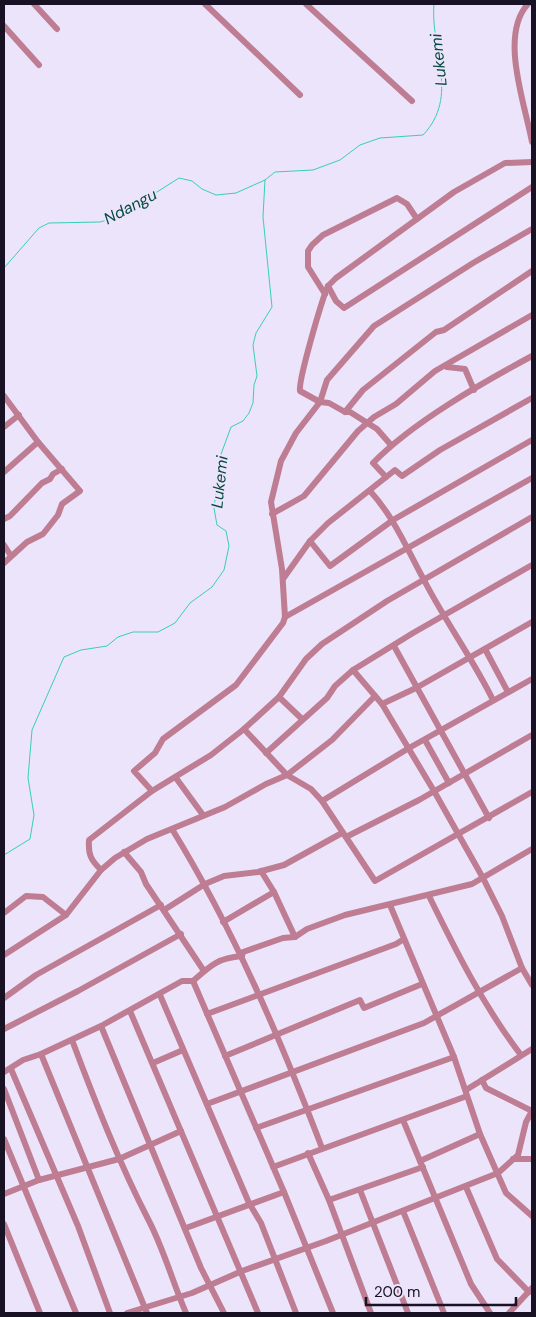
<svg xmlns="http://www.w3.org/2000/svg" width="536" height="1317" viewBox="0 0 536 1317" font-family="'DM Sans',sans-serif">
<rect width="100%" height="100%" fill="#ebe4fa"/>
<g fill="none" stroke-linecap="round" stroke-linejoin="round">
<!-- stream -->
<g stroke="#38cfb6" stroke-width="1">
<path d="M4 268 39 228 49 223 100 222 114 218 125 206 146 199 179 178 192 181 202 189 216 195 236 193 265 180 275 172 313 170 340 160 360 145 380 138 423 135C460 96 430 50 434 4"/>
<polyline points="4,855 30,839 34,815 28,778 32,730 64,657 81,650 107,646 118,637 133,632 158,632 175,623 190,603 212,587 224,570 229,546 226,531 217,525 214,508 220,457 231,427 243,421 249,413 253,403 254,385 257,376 253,345 256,333 272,307 263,217 265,180"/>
</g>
<!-- minor -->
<g stroke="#be7d92" stroke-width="6">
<polyline points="34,4 57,29"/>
<polyline points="205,4 300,95"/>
<polyline points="306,4 412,101"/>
<path d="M528 4C499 35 525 104 532 142"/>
<polyline points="4,26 39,65"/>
<polyline points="328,286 336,301 344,308 532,187"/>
<polyline points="325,294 308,267 308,251 312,245 323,235 397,198 407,204 417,219"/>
<polyline points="447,367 465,369 474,390"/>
<polyline points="4,396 38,442 80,491 62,504 58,515 43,534 27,542 4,563"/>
<polyline points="345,412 363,390 436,332 444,330 532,271"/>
<polyline points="4,427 19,415"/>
<path d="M391 445 377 429 350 412H345L329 403 320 402 300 391C298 381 322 299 328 286L336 278 454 192 505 163 532 162"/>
<polyline points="4,472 38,442"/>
<path d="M386 477 373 463C413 422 482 383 532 356"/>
<path d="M370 491C394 517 407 549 424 580 445 621 473 659 493 700"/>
<polyline points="272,514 304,496 358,431 374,417 396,404 435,371 532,315"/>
<polyline points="4,519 10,516 42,483 50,479 53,474 62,469"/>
<polyline points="310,541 330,566 393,520 532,440"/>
<polyline points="4,545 11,556"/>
<polyline points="283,579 310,541 328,523 395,470 402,476 440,450 532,398"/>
<polyline points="285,617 532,478"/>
<polyline points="394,646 489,818"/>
<polyline points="485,649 508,692"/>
<polyline points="353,670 382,704 434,791 483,878 502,916 522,968 532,985"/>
<polyline points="279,697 302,719"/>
<polyline points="382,704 416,688 532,622"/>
<polyline points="244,729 287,775 311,789 322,801 375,881 532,792"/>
<polyline points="425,740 449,783"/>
<polyline points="266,753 327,698 335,686 353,670 413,633 532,565"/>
<polyline points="176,778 203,815"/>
<polyline points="152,791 134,771 155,753 163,739 236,685 283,623 285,617 282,569 271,502 281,461 296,433 320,402 327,380 374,326 473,263 532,229"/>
<polyline points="322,801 409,748 532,679"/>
<path d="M172 829C234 930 280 1038 322 1148"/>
<polyline points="346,837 419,800 532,735"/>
<polyline points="124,852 141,872 146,884 204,971"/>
<path d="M101 870C91 860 88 855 89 840L152 791 211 755 244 729 279 697 306 659 322 644 387 601 532 517"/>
<polyline points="261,871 274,892 295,937"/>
<path d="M429 896C456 951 484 1007 521 1055"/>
<polyline points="390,905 454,1057 480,1134 506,1193 532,1216"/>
<polyline points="164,910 205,884 224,876 258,872 284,865 342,833"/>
<polyline points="4,913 26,896 43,897 66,915"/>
<polyline points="223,922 274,892"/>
<polyline points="4,955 66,915 101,870 115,858 147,839 225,807 266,784 287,775 332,740 375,696"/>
<polyline points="193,981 284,1192 333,1313"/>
<polyline points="160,995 249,1203 261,1223 296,1313"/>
<polyline points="4,998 36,975 161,905"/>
<polyline points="130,1011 258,1313"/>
<polyline points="207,1014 396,944 404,939"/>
<polyline points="101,1026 201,1268 224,1313"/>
<polyline points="4,1029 78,991 181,934"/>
<path d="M72 1040C95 1101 119 1163 149 1221 164 1250 173 1283 186 1313"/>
<polyline points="41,1054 147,1313"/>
<polyline points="225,1056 360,1000 364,1008 422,984"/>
<polyline points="153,1063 183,1050"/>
<polyline points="11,1069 78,1226 110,1313"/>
<path d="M4 1072 23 1060 41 1054 101 1026 182 981H193C211 965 218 958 242 956L243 952 283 938 295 937 307 929 345 915 472 884 532 849"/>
<polyline points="482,1080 486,1088 532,1111"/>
<polyline points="4,1089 39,1180"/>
<polyline points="466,1090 532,1049"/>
<polyline points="207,1104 424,1023 522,968"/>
<polyline points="403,1120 471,1284 490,1313"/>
<polyline points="256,1128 454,1057"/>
<polyline points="4,1139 76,1313"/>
<polyline points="308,1153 329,1200 371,1313"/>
<polyline points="513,1159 532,1159"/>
<polyline points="420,1161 480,1134"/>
<polyline points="273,1167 467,1096"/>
<polyline points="466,1187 497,1259 529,1292"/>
<polyline points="360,1190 408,1313"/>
<polyline points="4,1194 39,1180 119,1159 181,1131"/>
<polyline points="329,1200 423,1167"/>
<polyline points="403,1211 444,1313"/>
<polyline points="4,1224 40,1313"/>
<polyline points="186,1228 284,1192"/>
<polyline points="127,1313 192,1293 242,1271 326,1241 498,1173 518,1155 526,1122 532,1111"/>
<polyline points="509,1313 532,1288"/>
</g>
</g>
<g text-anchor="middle" stroke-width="4" stroke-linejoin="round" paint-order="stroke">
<!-- water labels -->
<g font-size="16" font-style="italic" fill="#07493f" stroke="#ebe4fa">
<text transform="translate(438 60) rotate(-96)" y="6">Lukemi</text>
<text transform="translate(130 206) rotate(-28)" y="6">Ndangu</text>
<text transform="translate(219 482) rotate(-84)" y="6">Lukemi</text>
</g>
</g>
<!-- border -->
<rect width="536" height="1317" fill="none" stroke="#191225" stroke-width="10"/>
<!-- scale -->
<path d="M366 1297v8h150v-8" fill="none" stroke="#191225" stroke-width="2.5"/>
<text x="374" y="1297" font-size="15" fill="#191225" stroke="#ebe4fa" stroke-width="4" paint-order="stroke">200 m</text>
</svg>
